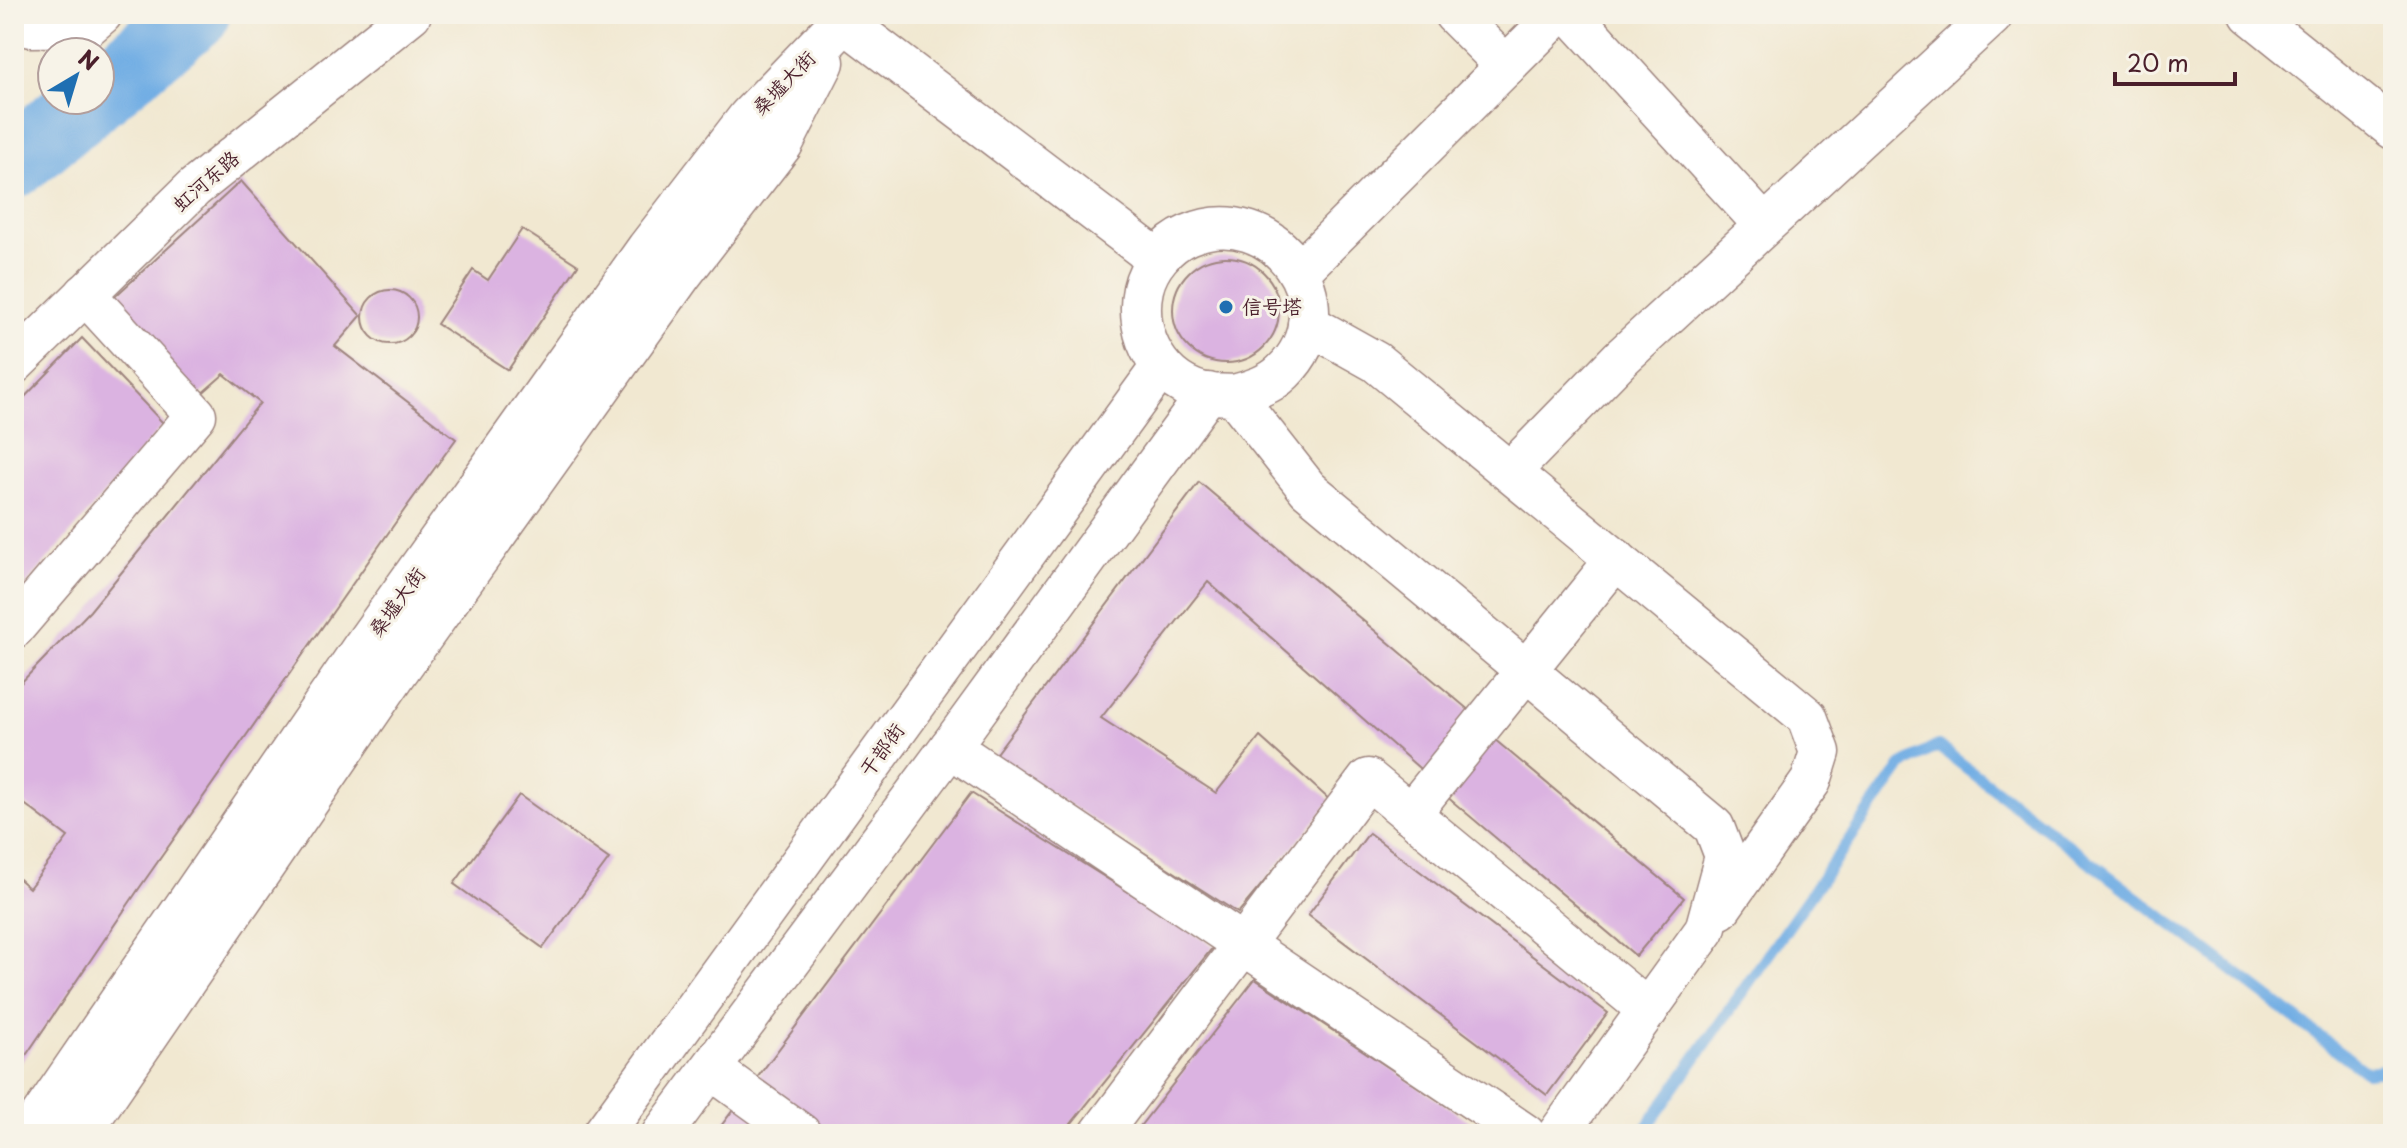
<svg xmlns="http://www.w3.org/2000/svg" width="2407" height="1148" viewBox="0 0 2407 1148" font-family="'Playpen Sans','LXGW WenKai TC',sans-serif">
<rect width="100%" height="100%" fill="#f7f3e8"/>
<filter id="ink" filterUnits="userSpaceOnUse"><feTurbulence type="fractalNoise" baseFrequency=".0125" numOctaves="2"/><feDisplacementMap in="SourceGraphic" scale="16" xChannelSelector="R" yChannelSelector="G"/><feConvolveMatrix kernelMatrix="1 2 1 2 8 2 1 2 1" color-interpolation-filters="sRGB"/></filter>
<filter id="wash" filterUnits="userSpaceOnUse"><feTurbulence type="fractalNoise" baseFrequency=".006" numOctaves="4" result="noise"/><feDisplacementMap in="SourceGraphic" scale="32" xChannelSelector="R" yChannelSelector="G"/><feGaussianBlur stdDeviation="1.8" result="paint"/><feColorMatrix in="noise" values="0 0 0 0 0 0 0 0 0 0 0 0 0 0 0 0 0 1.4 0 .05"/><feComposite in="paint" operator="in"/></filter>
<g filter="url(#wash)">
<rect width="100%" height="100%" fill="#f1e8d1"/>
<g fill="none" stroke-linecap="round" stroke-linejoin="round">
<!-- stream -->
<polyline stroke="#72aee4" stroke-width="12" points="1642,1134 1902,765 1938,746 2366,1072 2393,1069"/>
<!-- river -->
<g stroke="#72aee4" stroke-width="72">
<polyline points="100,91 194,14"/>
<polyline points="14,162 89,100"/>
</g>
</g>
<g id="blocks">
<!-- building -->
<g fill="#dbb3e1">
<polygon points="241,181 361,316 335,346 456,439 405,509 138,890 14,1073 14,875 29,888 68,837 14,796 14,690 90,611 260,403 224,374 200,395 109,302"/>
<polygon points="522,229 578,265 508,370 437,324 473,270 488,280"/>
<circle cx="1226" cy="310" r="53"/>
<circle cx="390" cy="317" r="27"/>
<polygon points="82,338 164,424 14,599 14,408"/>
<polygon points="1199,482 1477,717 1427,775 1208,582 1101,718 1216,793 1260,737 1331,801 1238,913 994,756"/>
<polygon points="1494,739 1684,898 1636,956 1446,796"/>
<polygon points="971,793 1214,946 1063,1134 841,1134 834,1129 831,1134 715,1134"/>
<polygon points="519,795 609,859 543,948 454,884"/>
<polygon points="1369,833 1608,1013 1547,1095 1308,915"/>
<polygon points="1255,979 1489,1134 1134,1134"/>
</g>
</g>
</g>
<g filter="url(#ink)">
<use href="#blocks" fill-opacity="0" stroke="#9e847e" stroke-width="2"/>
<g fill="none" stroke-linecap="round" stroke-linejoin="round">
<!-- minor casing -->
<g stroke="#9e847e" stroke-width="43">
<g id="minor">
<polyline points="16,14 31,27 88,26 102,14"/>
<polyline points="834,14 1157,259"/>
<polyline points="1454,14 1506,66"/>
<polyline points="1571,14 1764,225"/>
<polyline points="2250,14 2393,129"/>
<polyline points="1299,272 1558,14"/>
<polyline points="1308,324 1376,362 1807,717 1820,752 1811,781 1720,909"/>
<polyline points="14,364 194,188 411,14"/>
<path d="M1234 395C1252 390 1270 385 1283 372 1351 306 1274 198 1188 235 1167 244 1148 266 1143 289 1133 335 1160 386 1210 394 1218 395 1226 394 1234 395L1308 489 1714 827 1725 856 1705 930 1558 1134"/>
<polyline points="1510,472 1621,358 1992,16"/>
<polyline points="14,628 196,415 85,294"/>
<polyline points="950,747 1525,1134"/>
<polyline points="1410,814 1616,559"/>
<polyline points="711,1069 801,1134"/>
<polyline points="603,1134 1161,367"/>
<polyline points="662,1134 950,747 1208,393"/>
<polyline points="1100,1134 1368,779 1648,1010"/>
</g>
</g>
<!-- major casing -->
<g stroke="#9e847e" stroke-width="47">
<g id="major">
<polyline points="31,1134 363,650 649,249 750,118 850,14"/>
<polyline points="78,1134 395,672 681,272 781,143 822,62"/>
</g>
</g>
<!-- minor -->
<use href="#minor" stroke="#fff" stroke-width="40"/>
<!-- major -->
<use href="#major" stroke="#fff" stroke-width="44"/>
</g>
</g>
<!-- markers -->
<circle fill="#1f6fb2" stroke="#f7f3e8" stroke-width="3" cx="1226" cy="307" r="8"/>
<g text-anchor="middle" stroke-width="6" stroke-linejoin="round" paint-order="stroke">
<!-- street labels -->
<g font-size="20" fill="#4a1f2b" stroke="#f7f3e8">
<text transform="translate(784 83) rotate(-46)" y="7">桑墟大街</text>
<text transform="translate(206 181) rotate(-41)" y="7">虹河东路</text>
<text transform="translate(397 602) rotate(-54)" y="7">桑墟大街</text>
<text transform="translate(882 750) rotate(-54)" y="7">干部街</text>
</g>
<!-- poi labels -->
<g font-size="20" fill="#4a1f2b" stroke="#f7f3e8" text-anchor="start">
<text x="1242" y="314">信号塔</text>
</g>
</g>
<!-- margin -->
<rect width="2407" height="1148" fill="none" stroke="#f7f3e8" stroke-width="48"/>
<!-- north arrow -->
<g transform="translate(76 76) rotate(38)"><circle r="38" fill="#f7f3e8" stroke="#b29e9c" stroke-width="2"/>
<path d="M0-6L14 30L0 20L-14 30Z" fill="#1f6fb2"/>
<text y="-12" font-size="22" font-weight="bold" text-anchor="middle" fill="#4a1f2b">N</text>
</g>
<!-- scale -->
<path d="M2115 72v12h120v-12" fill="none" stroke="#4a1f2b" stroke-width="4"/>
<text x="2127" y="72" font-size="24" fill="#4a1f2b" stroke="#f7f3e8" stroke-width="6" paint-order="stroke">20 m</text>
</svg>
